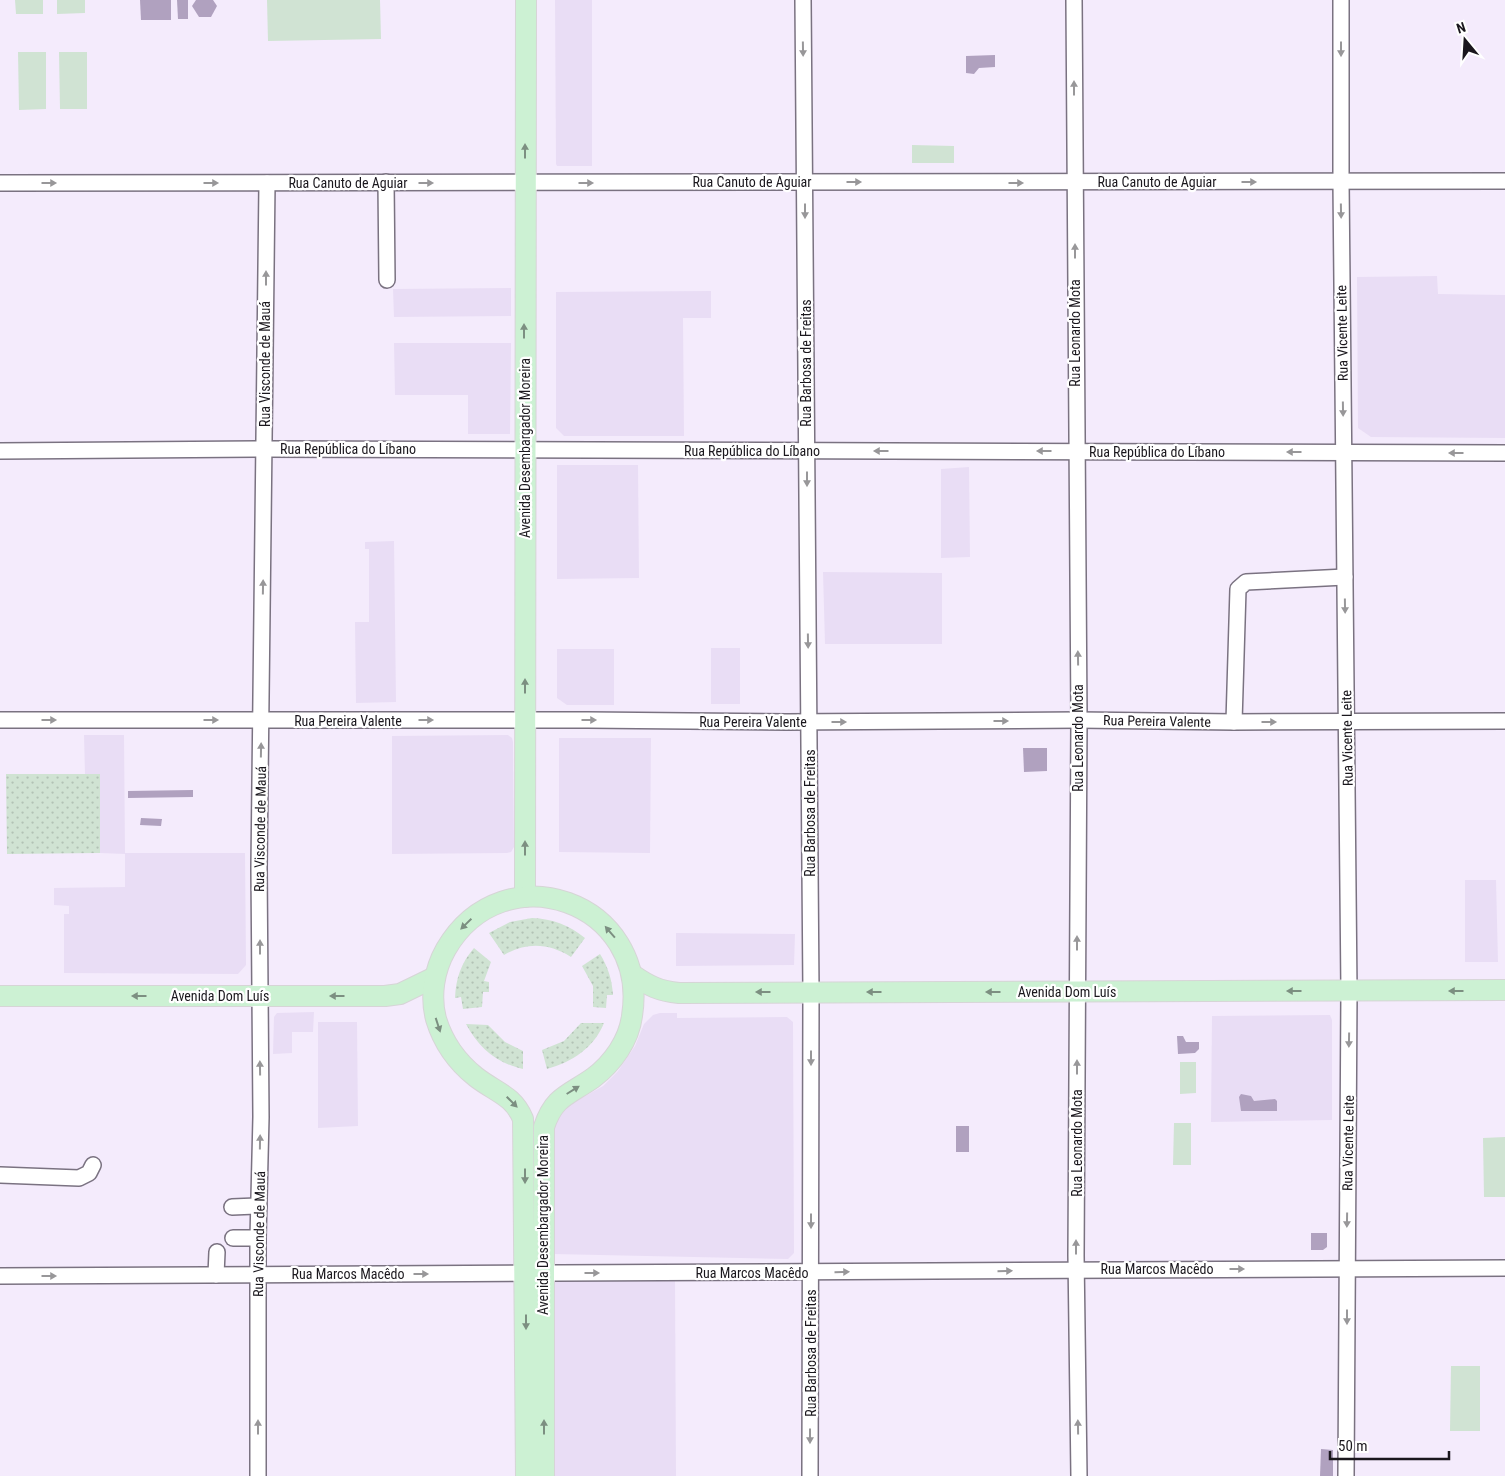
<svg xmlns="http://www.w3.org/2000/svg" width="1505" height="1476" viewBox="0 0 1505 1476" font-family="'Roboto Condensed',sans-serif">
<defs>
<pattern id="grass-dots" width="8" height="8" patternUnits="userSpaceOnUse" patternTransform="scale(1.25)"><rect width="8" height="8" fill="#d0e3d3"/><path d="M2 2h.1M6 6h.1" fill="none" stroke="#b2c2b5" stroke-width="1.8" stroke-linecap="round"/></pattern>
</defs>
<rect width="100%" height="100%" fill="#f4ebfc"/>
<!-- built -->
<g fill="#e9ddf5">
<polygon points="555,0 592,0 592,166 557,166 556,164"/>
<polygon points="1437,276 1438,294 1505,295 1505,438 1371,437 1358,428 1357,277"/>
<polygon points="511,288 511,316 394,317 393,289"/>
<polygon points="711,291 711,318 683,318 684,436 564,436 556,428 556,292"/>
<polygon points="394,343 511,343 510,434 468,434 468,395 395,395"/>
<polygon points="557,465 638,465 639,578 557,579"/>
<polygon points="969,467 970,557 941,558 941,469"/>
<polygon points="394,541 396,702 356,703 355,622 369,622 369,549 365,549 365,542"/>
<polygon points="823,572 942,573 942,644 825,644"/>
<rect x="711" y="648" width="29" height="56"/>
<polygon points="557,649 614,649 614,705 567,705 557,698"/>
<polygon points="84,735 124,735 125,853 245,853 246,965 238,974 64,973 64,914 69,914 69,906 54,905 54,888 125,887 125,854 100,853 100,774 85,774"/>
<polygon points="508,735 512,738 513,742 514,847 511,852 507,853 392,854 392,736"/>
<polygon points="559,738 651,738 650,853 559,852"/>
<polygon points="1465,880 1496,880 1498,962 1465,962"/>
<polygon points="676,933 795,934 794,965 676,966"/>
<polygon points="314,1012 313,1032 292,1032 292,1053 273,1054 274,1017 277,1013"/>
<polygon points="660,1013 677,1013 677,1018 787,1017 793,1022 794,1253 788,1259 553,1254 554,1121 566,1107 603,1086 618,1071 635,1046 644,1024 653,1015"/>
<polygon points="1330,1015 1332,1020 1332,1120 1211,1122 1212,1016"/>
<polygon points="318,1022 357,1022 358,1126 318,1128"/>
<polygon points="675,1277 676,1476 554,1476 552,1280"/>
</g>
<!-- grass -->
<g fill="url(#grass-dots)">
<polygon points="6,774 100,774 100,853 7,854"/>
<path d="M532 918C553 919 569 925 585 938L571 957C549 943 526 942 504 955L489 933 510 922Z"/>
<path d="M474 948 491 962 484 981 489 982V992H483L482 1007 463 1009 461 997 455 998C456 978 461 963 474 948Z"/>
<path d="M600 954C608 967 612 979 613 995H607L606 1008 593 1007V986L582 966Z"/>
<path d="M581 1023H604C594 1048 572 1062 547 1069L542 1050 564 1041Z"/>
<path d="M466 1024 488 1025 505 1042 523 1051V1069C496 1063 479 1048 466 1024Z"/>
</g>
<!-- pitch -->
<g fill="#d0e3d3">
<polygon points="15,0 43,0 43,14 16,14"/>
<polygon points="57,0 85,0 85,13 57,14"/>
<polygon points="267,0 380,0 381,39 268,41"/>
<polygon points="18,52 46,52 46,109 19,110"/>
<polygon points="59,52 87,52 87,109 60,109"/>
<polygon points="912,145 954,146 954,163 912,163"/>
<polygon points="1180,1062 1196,1062 1196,1093 1180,1094"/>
<polygon points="1174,1123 1191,1123 1191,1165 1173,1165"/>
<polygon points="1505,1137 1505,1197 1484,1197 1483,1138"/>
<polygon points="1451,1366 1480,1366 1480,1431 1450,1431"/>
</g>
<!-- water -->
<g fill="#b0a1bf">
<polygon points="140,0 171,0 171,20 141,20"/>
<polygon points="177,0 188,0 188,19 178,19"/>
<polygon points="196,0 213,0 217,6 211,17 199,17 192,6"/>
<polygon points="995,55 995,67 979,68 974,74 966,73 966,56"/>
<polygon points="1023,748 1047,748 1047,771 1024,772"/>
<polygon points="193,790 193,797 128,798 128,791"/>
<polygon points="141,818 162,819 161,826 140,825"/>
<polygon points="1177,1036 1183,1036 1186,1042 1199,1042 1199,1049 1195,1053 1178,1054"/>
<polygon points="1241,1094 1251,1096 1254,1101 1275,1099 1277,1101 1277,1111 1241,1111 1239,1097"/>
<rect x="956" y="1126" width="13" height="26"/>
<polygon points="1311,1233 1327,1233 1327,1247 1323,1250 1311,1250"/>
<polygon points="1321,1449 1333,1450 1333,1476 1320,1476"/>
</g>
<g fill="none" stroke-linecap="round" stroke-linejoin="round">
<!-- minor casing -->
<g stroke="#7a7281" stroke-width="18">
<g id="minor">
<polyline points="803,0 811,992 810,1476"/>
<polyline points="1074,0 1079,720 1076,1255 1079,1476"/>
<polyline points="1341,0 1341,182 1349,991 1346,1476"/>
<polyline points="386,182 387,280"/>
<polyline points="0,183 1505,181"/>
<polyline points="0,451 265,449 1505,453"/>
<polyline points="0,720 588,720 787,722 1079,720 1234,722 1505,721"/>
<polyline points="1234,722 1238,589 1246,582 1345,577"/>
<polyline points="0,1175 79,1178 89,1173 93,1165"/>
<polyline points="232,1207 259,1206"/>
<polyline points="233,1238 258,1238"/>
<polyline points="216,1275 217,1252"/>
<polyline points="0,1276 1505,1268"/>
<polyline points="258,1476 258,1238 261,1117 259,868 267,183"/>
</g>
</g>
<!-- major casing -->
<g stroke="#d6d5d6" stroke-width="22">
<g id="major">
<polyline points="525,897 526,0"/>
<path d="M633 975C649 986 659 991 679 993L1505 990"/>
<polyline points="0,996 385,996 400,994 435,977"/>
<path d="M526 1476 523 1119C513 1095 495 1092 476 1077 457 1062 443 1042 436 1019 430 996 434 970 446 949 504 850 650 902 632 1016 629 1040 613 1063 593 1078 569 1095 554 1096 544 1127V1476"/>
</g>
</g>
<!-- minor -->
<use href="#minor" stroke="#fff" stroke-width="15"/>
<!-- major -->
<use href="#major" stroke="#ccf1d3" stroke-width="20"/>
</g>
<!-- one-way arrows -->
<defs><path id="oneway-solid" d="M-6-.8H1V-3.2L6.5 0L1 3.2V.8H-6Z" transform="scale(1.25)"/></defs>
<g fill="#989799">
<use href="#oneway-solid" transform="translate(803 49) rotate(89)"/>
<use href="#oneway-solid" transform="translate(1341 49) rotate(90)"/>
<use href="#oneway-solid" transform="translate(1074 88) rotate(-90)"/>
<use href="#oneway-solid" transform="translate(854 182)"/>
<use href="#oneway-solid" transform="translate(1249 182)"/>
<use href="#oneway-solid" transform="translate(49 183)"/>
<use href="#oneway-solid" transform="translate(211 183)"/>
<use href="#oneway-solid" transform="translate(426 183)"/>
<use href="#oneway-solid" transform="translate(586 183)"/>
<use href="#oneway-solid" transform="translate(1016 183)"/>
<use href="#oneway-solid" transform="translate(805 211) rotate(90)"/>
<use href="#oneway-solid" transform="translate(1341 211) rotate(89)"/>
<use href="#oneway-solid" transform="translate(1075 251) rotate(-90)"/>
<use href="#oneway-solid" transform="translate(266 278) rotate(-90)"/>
<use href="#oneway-solid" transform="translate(1343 409) rotate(89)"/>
<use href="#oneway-solid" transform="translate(881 451) rotate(-180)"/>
<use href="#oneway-solid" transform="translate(1044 451) rotate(-180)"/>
<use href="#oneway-solid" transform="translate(1294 452) rotate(-180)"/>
<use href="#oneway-solid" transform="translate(1456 453) rotate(-180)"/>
<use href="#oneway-solid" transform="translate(807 479) rotate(90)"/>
<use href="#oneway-solid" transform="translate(263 587) rotate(-89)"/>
<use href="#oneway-solid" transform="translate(1345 606) rotate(89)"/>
<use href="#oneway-solid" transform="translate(808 641) rotate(89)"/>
<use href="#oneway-solid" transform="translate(1078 658) rotate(-91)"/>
<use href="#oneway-solid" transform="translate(49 720)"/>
<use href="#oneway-solid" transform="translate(211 720)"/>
<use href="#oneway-solid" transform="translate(426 720)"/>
<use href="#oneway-solid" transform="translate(589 720)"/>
<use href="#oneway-solid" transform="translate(1001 721)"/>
<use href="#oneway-solid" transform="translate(839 722)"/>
<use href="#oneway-solid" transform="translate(1269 722)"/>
<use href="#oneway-solid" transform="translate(261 750) rotate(-89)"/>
<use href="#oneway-solid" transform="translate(1077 943) rotate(-90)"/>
<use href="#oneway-solid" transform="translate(260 947) rotate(-90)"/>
<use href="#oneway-solid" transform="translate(1349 1040) rotate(91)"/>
<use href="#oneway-solid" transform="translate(811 1058) rotate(90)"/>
<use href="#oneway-solid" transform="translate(1077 1067) rotate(-90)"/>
<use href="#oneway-solid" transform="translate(260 1068) rotate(-91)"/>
<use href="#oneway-solid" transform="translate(260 1142) rotate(-89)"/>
<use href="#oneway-solid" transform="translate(1347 1220) rotate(91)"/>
<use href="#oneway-solid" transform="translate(811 1221) rotate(90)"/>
<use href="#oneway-solid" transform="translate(1076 1247) rotate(-90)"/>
<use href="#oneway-solid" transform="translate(1237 1269)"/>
<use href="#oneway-solid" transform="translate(1005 1271) rotate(-1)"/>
<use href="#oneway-solid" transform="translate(842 1272) rotate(-1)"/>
<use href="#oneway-solid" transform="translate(592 1273)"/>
<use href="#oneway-solid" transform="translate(421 1274)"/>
<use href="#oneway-solid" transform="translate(49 1276)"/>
<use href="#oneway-solid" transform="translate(1347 1317) rotate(90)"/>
<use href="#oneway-solid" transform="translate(258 1427) rotate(-90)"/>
<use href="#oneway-solid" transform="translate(1078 1427) rotate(-91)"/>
<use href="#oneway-solid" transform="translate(810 1436) rotate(90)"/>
</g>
<g fill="#7c8f81">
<use href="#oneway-solid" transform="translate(525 151) rotate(-90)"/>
<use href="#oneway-solid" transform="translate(524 331) rotate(-90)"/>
<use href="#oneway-solid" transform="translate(525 686) rotate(-90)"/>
<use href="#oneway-solid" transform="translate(525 848) rotate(-90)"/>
<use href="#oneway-solid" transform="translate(466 924) rotate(136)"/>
<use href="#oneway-solid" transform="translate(610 932) rotate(-131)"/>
<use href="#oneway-solid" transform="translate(1294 991) rotate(180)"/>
<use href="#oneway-solid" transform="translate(1456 991) rotate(180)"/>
<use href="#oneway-solid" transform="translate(763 992) rotate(180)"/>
<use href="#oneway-solid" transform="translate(874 992) rotate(-180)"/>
<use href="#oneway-solid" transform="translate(993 992) rotate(180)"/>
<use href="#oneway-solid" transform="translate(139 996) rotate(180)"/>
<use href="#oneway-solid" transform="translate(337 996) rotate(180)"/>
<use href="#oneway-solid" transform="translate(438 1025) rotate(72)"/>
<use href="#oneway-solid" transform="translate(573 1090) rotate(-32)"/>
<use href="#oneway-solid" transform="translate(512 1102) rotate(45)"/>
<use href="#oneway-solid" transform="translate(525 1176) rotate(90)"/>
<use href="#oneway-solid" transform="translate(526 1322) rotate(90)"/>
<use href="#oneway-solid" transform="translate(544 1427) rotate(-90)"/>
</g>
<g text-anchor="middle" stroke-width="4.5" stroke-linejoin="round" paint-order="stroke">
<!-- street labels -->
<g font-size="14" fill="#1a171d" stroke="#fff">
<text x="752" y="187">Rua Canuto de Aguiar</text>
<text x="1157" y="187">Rua Canuto de Aguiar</text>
<text x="348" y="188">Rua Canuto de Aguiar</text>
<text transform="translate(1075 333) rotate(-90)" y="5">Rua Leonardo Mota</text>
<text transform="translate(1342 333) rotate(-91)" y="5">Rua Vicente Leite</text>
<text transform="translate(806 363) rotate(-90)" y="5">Rua Barbosa de Freitas</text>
<text transform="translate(265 364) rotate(-90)" y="5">Rua Visconde de Mauá</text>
<text transform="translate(525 448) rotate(-90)" y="5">Avenida Desembargador Moreira</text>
<text x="348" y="454">Rua República do Líbano</text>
<text x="752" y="456">Rua República do Líbano</text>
<text x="1157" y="457">Rua República do Líbano</text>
<text x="348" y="726">Rua Pereira Valente</text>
<text transform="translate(1157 721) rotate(1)" y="5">Rua Pereira Valente</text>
<text x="753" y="727">Rua Pereira Valente</text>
<text transform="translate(1078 738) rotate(-90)" y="5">Rua Leonardo Mota</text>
<text transform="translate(1347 738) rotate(-91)" y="5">Rua Vicente Leite</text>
<text transform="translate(810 813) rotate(-90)" y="5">Rua Barbosa de Freitas</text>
<text transform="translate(260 829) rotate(-89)" y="5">Rua Visconde de Mauá</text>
<text x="1067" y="997">Avenida Dom Luís</text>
<text x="220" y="1001">Avenida Dom Luís</text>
<text transform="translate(1077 1143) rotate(-90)" y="5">Rua Leonardo Mota</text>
<text transform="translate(1348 1143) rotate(-89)" y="5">Rua Vicente Leite</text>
<text transform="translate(543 1225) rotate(-90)" y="5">Avenida Desembargador Moreira</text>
<text transform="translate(259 1234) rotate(-89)" y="5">Rua Visconde de Mauá</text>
<text x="1157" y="1274">Rua Marcos Macêdo</text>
<text x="752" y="1278">Rua Marcos Macêdo</text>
<text x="348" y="1279">Rua Marcos Macêdo</text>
<text transform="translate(811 1353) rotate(-90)" y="5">Rua Barbosa de Freitas</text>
</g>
</g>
<!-- north arrow -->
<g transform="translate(1465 40) rotate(342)" stroke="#ffffff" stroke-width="4" paint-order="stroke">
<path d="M0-4L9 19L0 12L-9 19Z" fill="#1a171d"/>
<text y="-8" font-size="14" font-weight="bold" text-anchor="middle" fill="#1a171d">N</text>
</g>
<!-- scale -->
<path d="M1330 1451v8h119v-8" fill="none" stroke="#1a171d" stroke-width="2.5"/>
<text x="1338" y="1451" font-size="15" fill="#1a171d" stroke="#ffffff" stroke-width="4" paint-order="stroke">50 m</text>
</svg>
